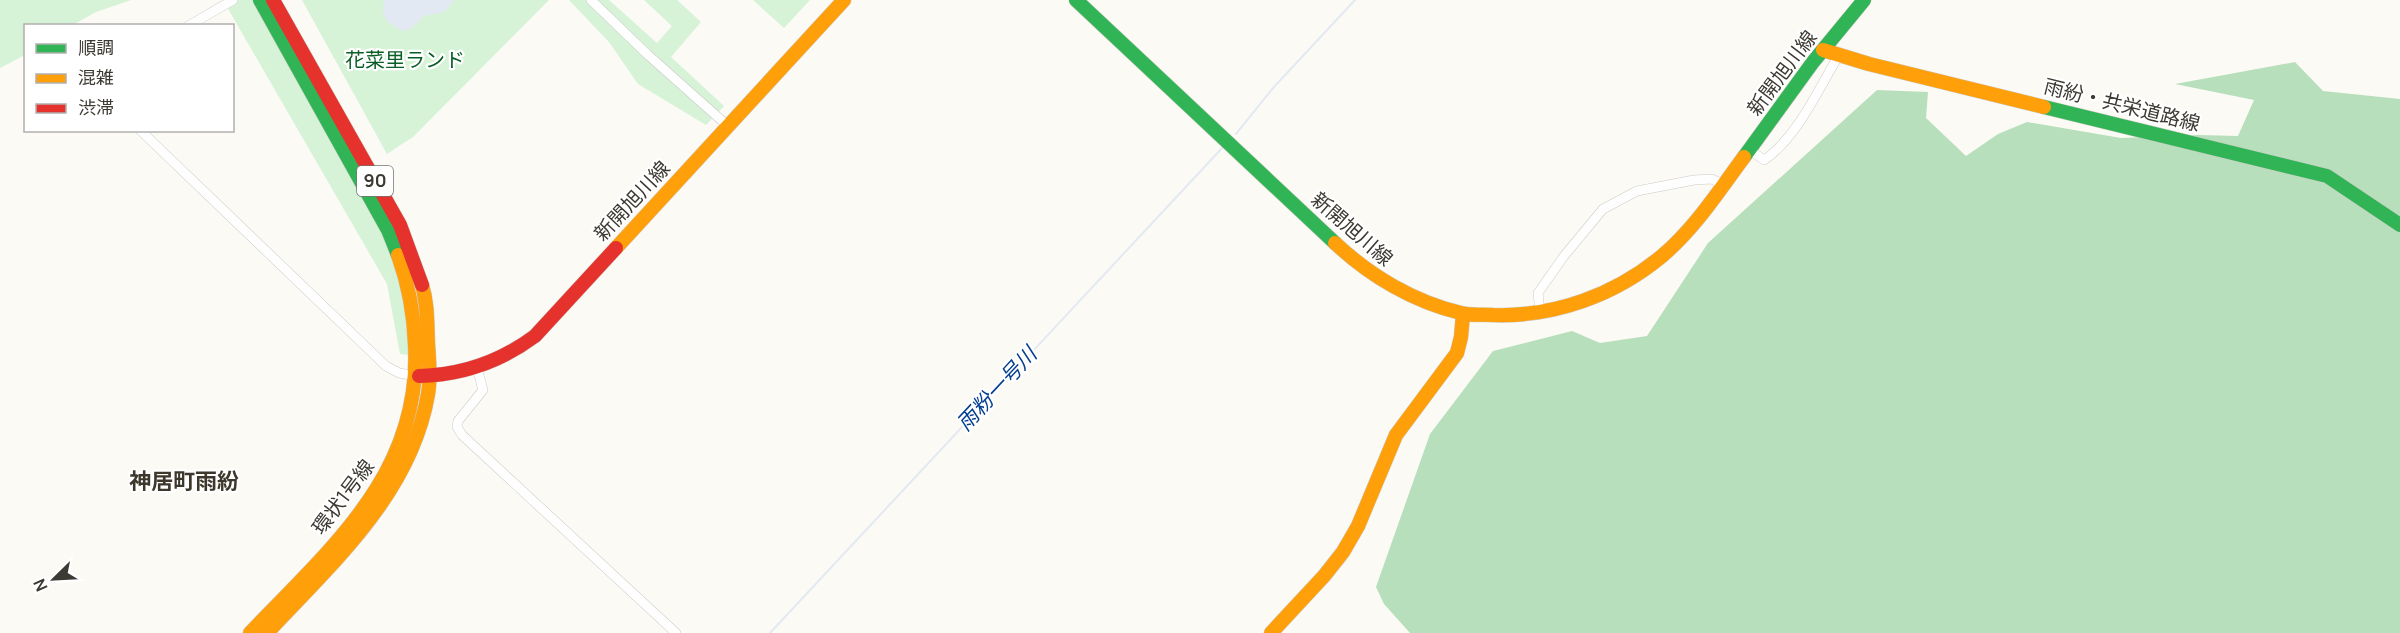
<svg xmlns="http://www.w3.org/2000/svg" width="2400" height="633" viewBox="0 0 2400 633" font-family="Manrope,'Noto Sans JP',sans-serif">
<rect width="100%" height="100%" fill="#fcfaf5"/>
<!-- green -->
<g fill="#d6f2d7">
<polygon points="0,0 131,0 96,12 73,25 26,26 25,55 0,68"/>
<polygon points="223,0 254,0 383,230 399,271 411,355 400,354 387,284"/>
<polygon points="302,0 549,0 413,137 387,154"/>
<polygon points="569,0 609,0 657,43 672,26 644,0 677,0 701,22 671,57 724,106 706,125 638,84 609,42"/>
<polygon points="753,0 810,0 784,28"/>
</g>
<!-- forest -->
<polygon fill="#b7dfbb" points="2295,62 2323,91 2400,99 2400,633 1410,633 1384,604 1376,587 1430,434 1493,351 1572,331 1600,343 1647,336 1708,243 1877,90 1928,92 1926,118 1966,156 1998,134 2027,122 2121,138 2199,135 2238,136 2254,100 2175,84"/>
<!-- water -->
<polygon fill="#e3e9f2" points="384,0 455,0 444,12 424,16 411,29 402,31 389,23 383,14"/>
<g fill="none" stroke-linecap="round" stroke-linejoin="round">
<!-- stream -->
<g stroke="#e3e9f2" stroke-width="2">
<polyline points="1236,134 1273,88 1355,0"/>
<polyline points="770,633 1224,146"/>
</g>
<!-- street casing -->
<g stroke="#cdcbc6" stroke-width="10">
<g id="street">
<polyline points="591,0 647,54 729,127"/>
<polyline points="188,26 233,0"/>
<polyline points="140,130 386,366 399,373 417,376"/>
<path d="M1750 150 1764 160C1797 138 1819 88 1839 55"/>
<polyline points="1540,313 1538,293 1564,256 1603,209 1637,191 1694,180 1712,179 1724,185"/>
<polyline points="477,368 483,390 458,421 457,427 462,435 676,633"/>
</g>
</g>
<!-- fast casing -->
<g stroke="#cdcbc6" stroke-width="15">
<g id="fast">
<polyline points="260,0 388,230 398,255"/>
<polyline points="1076,0 1335,243"/>
<polyline points="2044,107 2327,176 2400,225"/>
<polyline points="1744,157 1813,62 1864,0"/>
</g>
</g>
<!-- slow casing -->
<g stroke="#cdcbc6" stroke-width="15">
<g id="slow">
<polyline points="1823,50 1869,64 2044,107"/>
<path d="M1335 243C1370 276 1414 302 1461 313 1471 316 1483 314 1493 315 1555 317 1615 295 1662 256 1695 228 1718 192 1744 157"/>
<polyline points="616,248 844,0"/>
<path d="M250 633C331 548 422 473 415 345 414 314 408 283 398 255"/>
<path d="M267 633C332 563 411 494 428 394 431 378 429 361 428 344 427 324 428 305 422 285"/>
<polyline points="1271,633 1324,576 1343,552 1358,526 1396,435 1457,353 1461,337 1463,314"/>
</g>
</g>
<!-- jam casing -->
<g stroke="#cdcbc6" stroke-width="15">
<g id="jam">
<polyline points="273,0 400,225 422,285"/>
<path d="M419 376C463 375 500 362 535 336L616 248"/>
</g>
</g>
<!-- street -->
<use href="#street" stroke="#fffefe" stroke-width="9"/>
<!-- fast -->
<use href="#fast" stroke="#30b455" stroke-width="14"/>
<!-- slow -->
<use href="#slow" stroke="#ff9f0a" stroke-width="14"/>
<!-- jam -->
<use href="#jam" stroke="#e5322d" stroke-width="14"/>
</g>
<g text-anchor="middle" stroke-width="4.5" stroke-linejoin="round" paint-order="stroke">
<!-- shield labels -->
<rect fill="#fff" stroke="#777571" stroke-width="1.5" x="357" y="166" width="36" height="30" rx="4.5"/>
<g font-size="18" font-weight="bold" fill="#3d3a34">
<text x="375" y="187">90</text>
</g>
<!-- park labels -->
<g font-size="20" fill="#0a5e26" stroke="#fff">
<text x="405" y="67">花菜里ランド</text>
</g>
<!-- street labels -->
<g font-size="20" fill="#3d3a34" stroke="#fff">
<text transform="translate(1782 73) rotate(-53)" y="7">新開旭川線</text>
<text transform="translate(2122 105) rotate(14)" y="7">雨紛・共栄道路線</text>
<text transform="translate(632 201) rotate(-47)" y="7">新開旭川線</text>
<text transform="translate(1352 229) rotate(41)" y="7">新開旭川線</text>
<text transform="translate(343 497) rotate(-53)" y="7">環状1号線</text>
</g>
<!-- water labels -->
<g font-size="21" font-style="italic" fill="#063f90" stroke="#fff">
<text transform="translate(997 389) rotate(-47)" y="7">雨粉一号川</text>
</g>
<!-- quarter labels -->
<g font-size="22" font-weight="bold" fill="#3d382b" stroke="#fff">
<text x="184" y="489">神居町雨紛</text>
</g>
</g>
<!-- legend -->
<rect x="24" y="24" width="210" height="108" fill="#ffffff" stroke="#b1b0ae" stroke-width="1.5"/>
<rect x="36" y="44" width="30" height="9" fill="#30b455" stroke="#b1b0ae" stroke-width="1.5"/>
<text x="78" y="54" font-size="18" fill="#3d3a34">順調</text>
<rect x="36" y="74" width="30" height="9" fill="#ff9f0a" stroke="#b1b0ae" stroke-width="1.5"/>
<text x="78" y="84" font-size="18" fill="#3d3a34">混雑</text>
<rect x="36" y="104" width="30" height="9" fill="#e5322d" stroke="#b1b0ae" stroke-width="1.5"/>
<text x="78" y="114" font-size="18" fill="#3d3a34">渋滞</text>
<!-- north arrow -->
<g transform="translate(54 579) rotate(246)" stroke="#ffffff" stroke-width="4.5" paint-order="stroke">
<path d="M0-4.5L10 22L0 15L-10 22Z" fill="#3d3a34"/>
<text y="-9" font-size="16" font-weight="bold" text-anchor="middle" fill="#3d3a34">N</text>
</g>
</svg>
